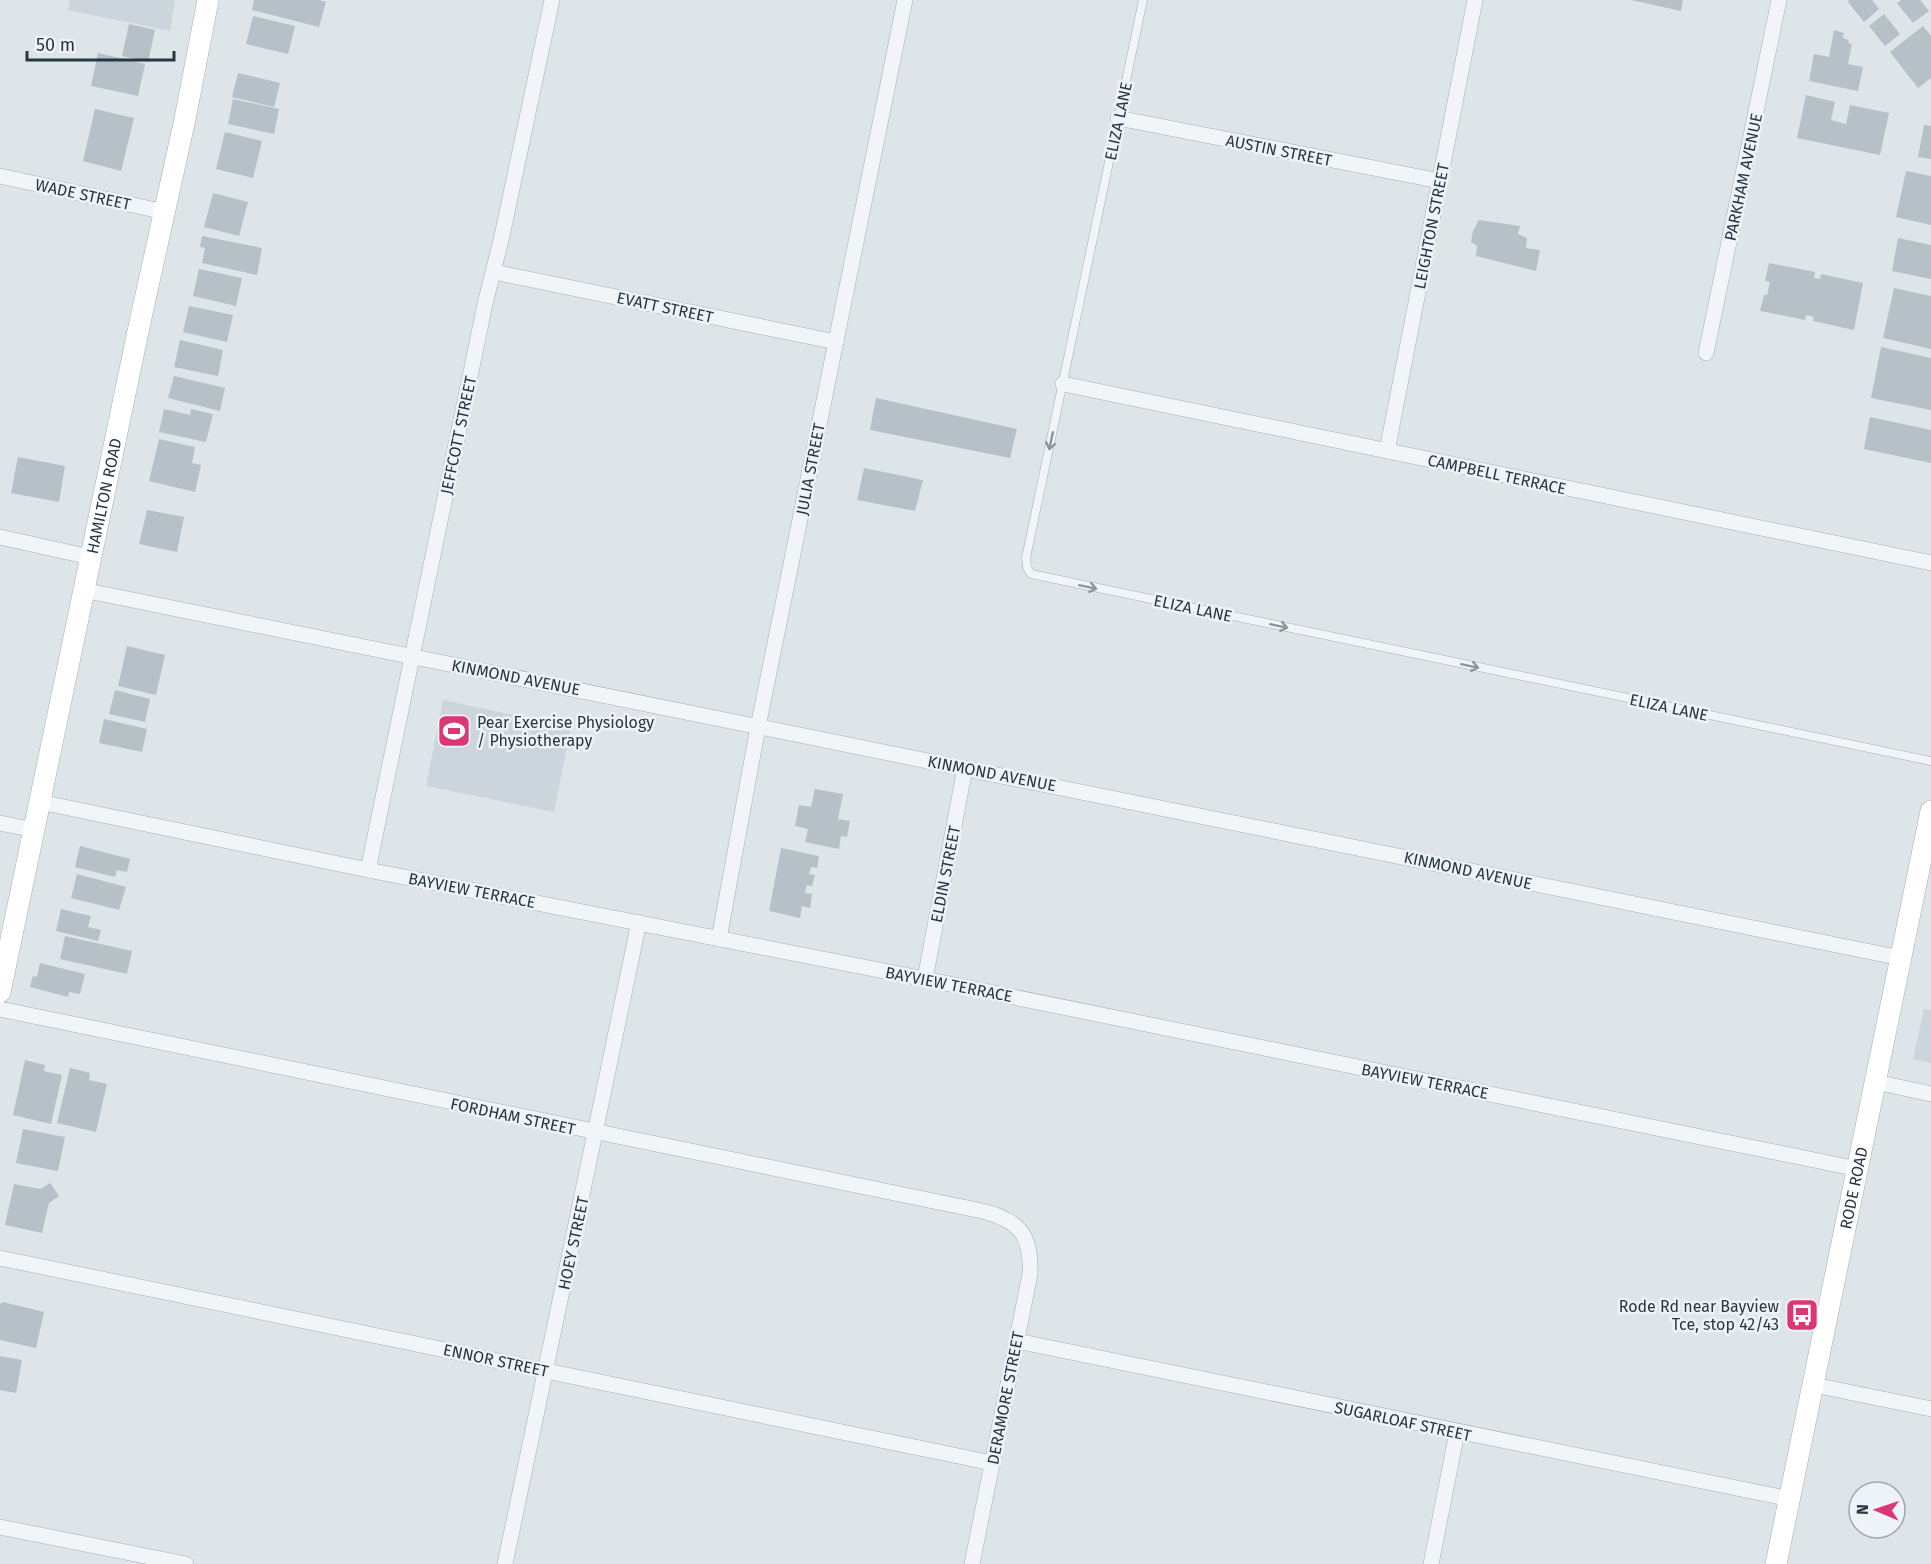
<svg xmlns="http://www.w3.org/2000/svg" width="1931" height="1564" viewBox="0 0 1931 1564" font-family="'Fira Sans',sans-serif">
<rect width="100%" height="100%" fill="#dee5e9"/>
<!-- built -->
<g fill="#ccd5db">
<polygon points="70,0 175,0 170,31 68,10"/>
<polygon points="443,700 571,727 554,812 426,786"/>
<polygon points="1924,1009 1931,1010 1931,1063 1913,1059"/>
</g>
<!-- building -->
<g fill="#b5c0c7">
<polygon points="254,0 319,0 326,2 319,27 252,10"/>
<polygon points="1631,0 1683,0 1681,11"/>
<polygon points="1849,0 1872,0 1879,9 1864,22 1848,2"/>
<polygon points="1901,0 1920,0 1929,11 1913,23 1897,3"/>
<polygon points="1884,14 1900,34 1885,46 1869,26"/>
<polygon points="253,16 295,26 288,54 246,44"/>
<polygon points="129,24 155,30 148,62 122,56"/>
<polygon points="1923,26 1931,36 1931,78 1918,88 1890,52"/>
<polygon points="1834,30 1844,33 1843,38 1849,40 1848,43 1852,44 1848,64 1863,67 1858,91 1809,81 1814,54 1829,57"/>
<polygon points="98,53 145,64 138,96 91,86"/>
<polygon points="238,73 280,83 274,107 232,97"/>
<polygon points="1806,95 1835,102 1831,120 1846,124 1850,105 1889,113 1880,155 1797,138"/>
<polygon points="233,99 279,109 274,134 228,124"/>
<polygon points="95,109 134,118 121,171 83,161"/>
<polygon points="1924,125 1931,126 1931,159 1918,157"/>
<polygon points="225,132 262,141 253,178 216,169"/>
<polygon points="1906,171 1931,176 1931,225 1896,217"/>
<polygon points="213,193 248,202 239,236 204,227"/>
<polygon points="1479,220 1520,226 1518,234 1527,238 1526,248 1540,250 1536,271 1476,256 1477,246 1471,242 1473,231"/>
<polygon points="202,236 262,248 257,275 202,263 205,248 200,247"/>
<polygon points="1898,238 1931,245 1931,279 1892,271"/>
<polygon points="1769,263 1815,272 1814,278 1820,279 1821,274 1863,283 1854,330 1813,321 1814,317 1806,315 1805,320 1760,311 1764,295 1767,295 1770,282 1765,281"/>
<polygon points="199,269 242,278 236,306 193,296"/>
<polygon points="1894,288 1931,296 1931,349 1883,338"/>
<polygon points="189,306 233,315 227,342 183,332"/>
<polygon points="180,340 223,350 218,376 174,367"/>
<polygon points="1881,347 1931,358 1931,410 1871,398"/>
<polygon points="174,376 225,388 220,411 168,398"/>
<polygon points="876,398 1017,429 1010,458 870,430"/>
<polygon points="164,409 190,415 191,409 213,414 206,442 159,432"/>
<polygon points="1870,417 1931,430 1931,463 1864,449"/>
<polygon points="159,439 195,447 192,463 201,465 195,492 149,481"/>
<polygon points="18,457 65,466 59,502 11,493"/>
<polygon points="864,468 923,480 915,511 857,500"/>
<polygon points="147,510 184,517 177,552 139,544"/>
<polygon points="127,646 165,655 156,695 118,686"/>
<polygon points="115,690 150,699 145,722 109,714"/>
<polygon points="104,719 147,729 142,752 99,743"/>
<polygon points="815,789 843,794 838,819 850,821 847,837 841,836 839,849 805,842 808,829 795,826 799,805 811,807"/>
<polygon points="80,846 130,859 127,872 117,870 115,877 75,867"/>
<polygon points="781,848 819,856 817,868 811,867 809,874 815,875 812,886 807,885 805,893 812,894 810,908 802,906 800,918 769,911"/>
<polygon points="77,874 126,887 119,910 71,898"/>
<polygon points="61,909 91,916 88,927 101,930 98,941 56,931"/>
<polygon points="65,936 132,951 127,974 60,959"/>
<polygon points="40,963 85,974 80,994 69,992 68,997 30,987 33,976 37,977"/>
<polygon points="25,1060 45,1065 44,1071 62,1075 51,1124 13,1115"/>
<polygon points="70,1068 90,1073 89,1080 107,1084 96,1132 57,1123"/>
<polygon points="23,1129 65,1137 58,1171 16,1163"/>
<polygon points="50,1183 59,1196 49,1203 42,1233 5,1225 14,1184 40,1189"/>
<polygon points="3,1302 44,1312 36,1348 0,1340 0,1304"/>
<polygon points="0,1356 22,1360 16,1393 0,1390"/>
</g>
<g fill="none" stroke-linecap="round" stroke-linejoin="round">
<!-- lane casing -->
<g stroke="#a3adb4" stroke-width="9">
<polyline id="lane" points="1143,0 1026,558 1027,567 1031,574 1931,761"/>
</g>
<!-- street casing -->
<g stroke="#a3adb4" stroke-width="16">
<g id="street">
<polyline points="1118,118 1440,181"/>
<polyline points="0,176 165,212"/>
<polyline points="494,272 836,342"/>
<polyline points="1706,353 1779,0"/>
<polyline points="1063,384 1931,563"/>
<polyline points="1387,451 1475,0"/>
<polyline points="0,537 90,557"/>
<polyline points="83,590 1901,958"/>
<polyline points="40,802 368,870 925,979 1858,1169"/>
<polyline points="0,823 34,830"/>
<polyline points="368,870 485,304 502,236 552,0"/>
<polyline points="719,939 758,727 905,0"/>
<polyline points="925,979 965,768"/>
<path d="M0 1009 982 1211C1019 1220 1032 1235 1030 1274L972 1564"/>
<polyline points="1875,1082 1931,1094"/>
<polyline points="0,1258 992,1463"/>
<polyline points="1017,1341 1790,1499"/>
<polyline points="1814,1385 1931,1409"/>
<polyline points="0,1527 186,1564"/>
<polyline points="505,1564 639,922"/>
<polyline points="1431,1564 1457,1432"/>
</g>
</g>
<!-- secondary casing -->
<g stroke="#a3adb4" stroke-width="22">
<g id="secondary">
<path id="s1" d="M0 992 140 322 185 119 208 0"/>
<path id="s2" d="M1776 1564 1931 811"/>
</g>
</g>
<!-- lane -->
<use href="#lane" stroke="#f1f5f7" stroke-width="8"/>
<!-- street -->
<use href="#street" stroke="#f1f5f7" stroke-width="15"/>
<!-- secondary -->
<use href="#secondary" stroke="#fff" stroke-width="21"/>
</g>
<!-- one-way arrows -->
<defs><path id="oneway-shaft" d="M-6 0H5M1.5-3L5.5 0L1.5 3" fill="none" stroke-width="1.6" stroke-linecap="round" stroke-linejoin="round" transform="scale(1.5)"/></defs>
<g stroke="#8c969c">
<use href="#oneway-shaft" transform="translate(1051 441) rotate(102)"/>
<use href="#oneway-shaft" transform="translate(1088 587) rotate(12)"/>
<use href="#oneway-shaft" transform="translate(1279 626) rotate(12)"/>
<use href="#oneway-shaft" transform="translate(1470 666) rotate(12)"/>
</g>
<!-- icons -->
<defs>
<g id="stadium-square" transform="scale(1.725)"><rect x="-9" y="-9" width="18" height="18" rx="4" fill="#dc3675" stroke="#eef3f7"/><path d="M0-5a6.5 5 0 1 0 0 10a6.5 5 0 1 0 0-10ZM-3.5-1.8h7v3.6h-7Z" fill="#fff"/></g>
<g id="bus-square" transform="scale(1.725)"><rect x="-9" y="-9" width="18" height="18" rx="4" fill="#dc3675" stroke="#eef3f7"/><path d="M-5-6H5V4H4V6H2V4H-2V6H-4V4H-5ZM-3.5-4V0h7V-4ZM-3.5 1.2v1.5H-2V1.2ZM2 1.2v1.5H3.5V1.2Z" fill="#fff"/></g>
</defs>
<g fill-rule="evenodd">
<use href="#stadium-square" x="454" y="731"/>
<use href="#bus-square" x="1802" y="1315"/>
</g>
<g text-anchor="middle" stroke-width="5" stroke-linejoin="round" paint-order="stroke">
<!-- street labels -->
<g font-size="16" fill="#263642" stroke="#eef3f7">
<text transform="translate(1118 121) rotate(-78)" y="6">ELIZA LANE</text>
<text transform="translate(1279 150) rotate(11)" y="6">AUSTIN STREET</text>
<text transform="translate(1743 177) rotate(-78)" y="6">PARKHAM AVENUE</text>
<text transform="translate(83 194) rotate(12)" y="6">WADE STREET</text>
<text transform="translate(1431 226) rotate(-79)" y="6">LEIGHTON STREET</text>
<text transform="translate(665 307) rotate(12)" y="6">EVATT STREET</text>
<text transform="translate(458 435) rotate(-78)" y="6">JEFFCOTT STREET</text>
<text transform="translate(810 469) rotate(-79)" y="6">JULIA STREET</text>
<text transform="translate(1497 474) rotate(12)" y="6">CAMPBELL TERRACE</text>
<text dy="6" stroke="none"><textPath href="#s1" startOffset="507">HAMILTON ROAD</textPath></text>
<text transform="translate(1193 608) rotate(12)" y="6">ELIZA LANE</text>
<text transform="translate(516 677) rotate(11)" y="6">KINMOND AVENUE</text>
<text transform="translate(1669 707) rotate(12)" y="6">ELIZA LANE</text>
<text transform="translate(992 773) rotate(11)" y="6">KINMOND AVENUE</text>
<text transform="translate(1468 870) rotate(12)" y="6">KINMOND AVENUE</text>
<text transform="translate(945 874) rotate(-79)" y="6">ELDIN STREET</text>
<text transform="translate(472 890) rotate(11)" y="6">BAYVIEW TERRACE</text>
<text transform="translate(949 984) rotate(11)" y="6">BAYVIEW TERRACE</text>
<text transform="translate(1425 1081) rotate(11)" y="6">BAYVIEW TERRACE</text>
<text transform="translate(513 1116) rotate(12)" y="6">FORDHAM STREET</text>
<text dy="6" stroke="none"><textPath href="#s2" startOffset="384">RODE ROAD</textPath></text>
<text transform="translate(573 1243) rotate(-78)" y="6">HOEY STREET</text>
<text transform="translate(496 1360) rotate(12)" y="6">ENNOR STREET</text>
<text transform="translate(1005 1398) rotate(-79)" y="6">DERAMORE STREET</text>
<text transform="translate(1403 1421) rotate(12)" y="6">SUGARLOAF STREET</text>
</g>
<!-- poi labels -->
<g font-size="16" fill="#263642" stroke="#eef3f7" text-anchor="start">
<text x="477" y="728">Pear Exercise Physiology<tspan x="477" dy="18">/ Physiotherapy</tspan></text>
<text x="1779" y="1312" text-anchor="end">Rode Rd near Bayview<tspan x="1779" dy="18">Tce, stop 42/43</tspan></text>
</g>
</g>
<!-- north arrow -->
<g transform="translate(1877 1510) rotate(272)"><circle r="28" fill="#eef3f7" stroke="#9ea7af" stroke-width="1.5"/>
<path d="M0-4.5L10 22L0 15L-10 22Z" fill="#dc3675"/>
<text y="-9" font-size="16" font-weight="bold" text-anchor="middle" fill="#263642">N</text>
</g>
<!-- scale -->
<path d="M27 51v9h147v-9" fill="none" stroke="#263642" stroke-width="3"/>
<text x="36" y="51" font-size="18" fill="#263642" stroke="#eef3f7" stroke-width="4.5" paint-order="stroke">50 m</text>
</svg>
